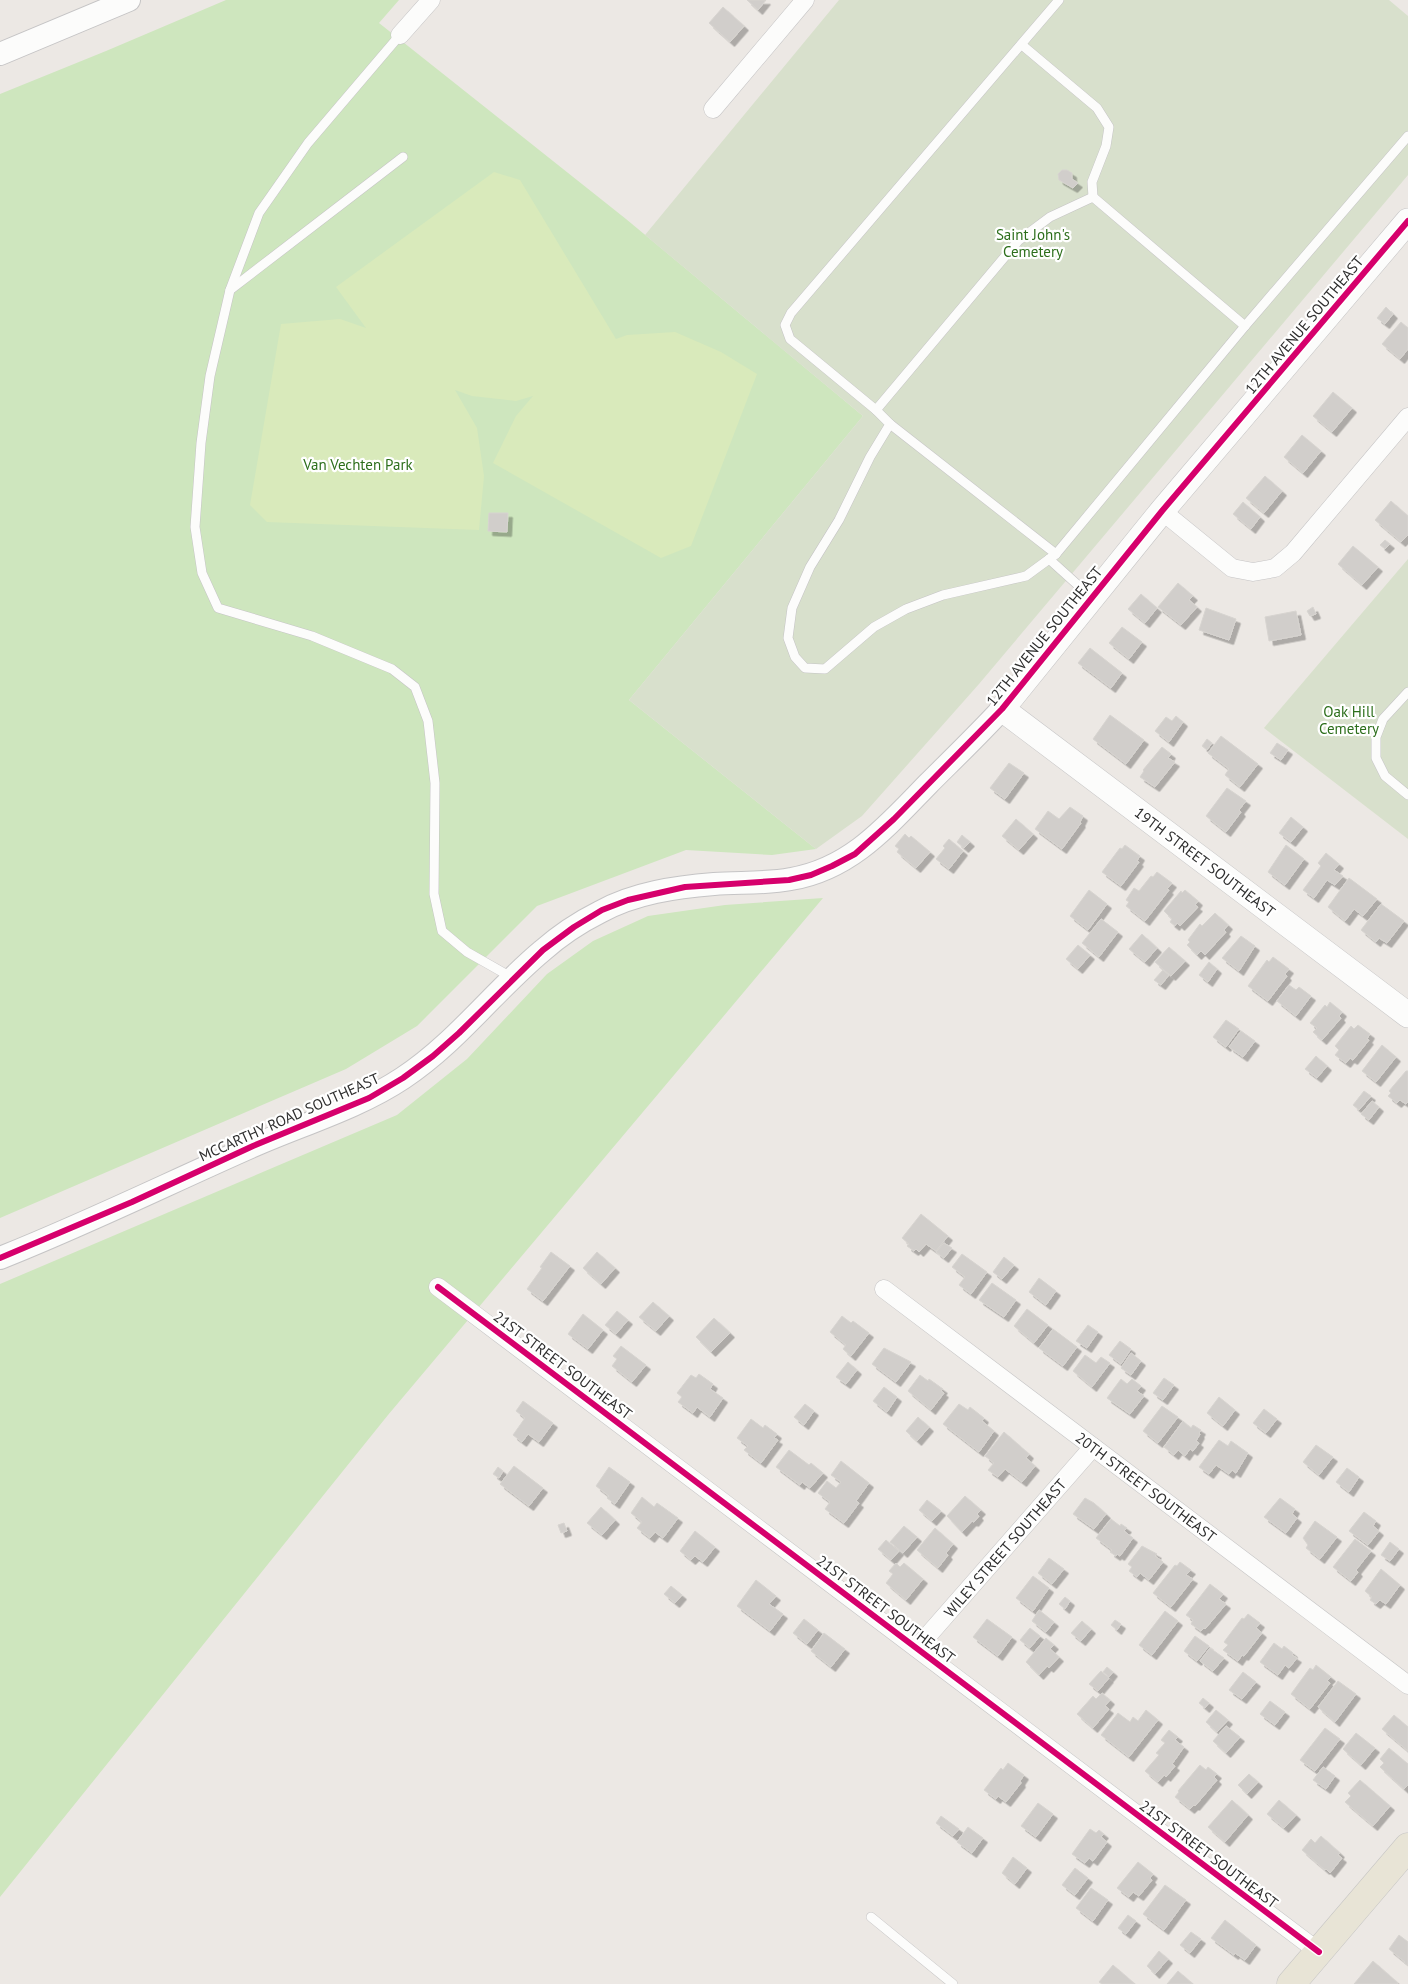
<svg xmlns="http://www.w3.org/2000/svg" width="1408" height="1984" font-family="'PT Sans',sans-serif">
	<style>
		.green { fill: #cee6be }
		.cemetery { fill: #d8e0cc }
		.pitch { fill: #d9eabb }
		.building { fill: #d1cecb; stroke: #d7d4d0; filter: url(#shadow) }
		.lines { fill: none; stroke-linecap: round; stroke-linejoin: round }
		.service-casing { stroke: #c5c4c5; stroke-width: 10 }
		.minor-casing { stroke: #c5c4c5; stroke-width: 19 }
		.tertiary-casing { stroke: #c5c4c5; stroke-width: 24 }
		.secondary-casing { stroke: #c5c4c5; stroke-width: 26 }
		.primary-casing { stroke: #c6c5c4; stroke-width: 29 }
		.service { stroke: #fcfcfb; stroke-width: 9 }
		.minor { stroke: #fcfcfb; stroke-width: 18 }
		.tertiary { stroke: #fcfcfb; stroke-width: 22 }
		.secondary { stroke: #fcfcfb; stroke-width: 25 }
		.primary { stroke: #e8e4d6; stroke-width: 28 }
		.cycleway-casing { stroke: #fff; stroke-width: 9 }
		.cycleway { stroke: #d6006c; stroke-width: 6 }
		.labels { text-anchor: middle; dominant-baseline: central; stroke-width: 4.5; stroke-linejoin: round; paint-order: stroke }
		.park-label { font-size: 15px; fill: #2c6e1b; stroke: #fff }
		.street-label { font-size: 15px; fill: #2e2e2e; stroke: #fff }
	</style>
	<defs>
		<filter id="shadow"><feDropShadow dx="4.5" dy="4.5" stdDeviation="0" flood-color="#0004"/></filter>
	</defs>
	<rect width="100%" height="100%" fill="#ece8e4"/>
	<g class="green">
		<polygon points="226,0 399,0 379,23 626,219 863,416 629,700 816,849 772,855 686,850 537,906 417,1026 346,1069 0,1218 0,94 106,51"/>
		<polygon points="823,898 388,1415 0,1897 0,1284 397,1115 467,1059 547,974 593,941 648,916 725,905"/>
	</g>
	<g class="cemetery">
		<polygon points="839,0 1389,0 1408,16 1408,175 979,684 862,816 816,849 629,700 863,416 645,235"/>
		<polygon points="1408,559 1408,839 1264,728"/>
	</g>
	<polygon class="pitch" points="494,172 520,180 616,339 627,335 675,332 721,352 757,374 691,546 661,558 493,463 516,416 533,396 516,401 472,396 455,390 477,428 484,476 479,530 267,522 250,505 281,324 340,319 366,328 336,287"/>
	<g class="building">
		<polygon points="747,0 766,0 758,10"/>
		<polygon points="723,7 744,26 730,42 709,23"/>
		<polygon points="1062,170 1067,170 1072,173 1072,179 1078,183 1073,188 1059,180 1058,174"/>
		<polygon points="1386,307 1393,314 1385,324 1377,318"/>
		<polygon points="1401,322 1408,328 1408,349 1400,359 1382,344"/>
		<polygon points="1333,392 1352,408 1332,432 1313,416"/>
		<polygon points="1302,435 1321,451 1303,473 1284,457"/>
		<polygon points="1265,476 1282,491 1264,513 1246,498"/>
		<polygon points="1391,501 1408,516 1408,535 1401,542 1375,520"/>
		<polygon points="1243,502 1260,517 1251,529 1233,514"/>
		<polygon points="489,513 508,513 507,532 488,531"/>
		<polygon points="1385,540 1390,544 1385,549 1380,545"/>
		<polygon points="1353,546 1378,567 1362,585 1338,564"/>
		<polygon points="1178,583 1193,596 1189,600 1197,607 1181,625 1158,607"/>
		<polygon points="1141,594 1157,608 1145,623 1128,609"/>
		<polygon points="1313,607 1316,614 1310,616 1307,611"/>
		<polygon points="1206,608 1236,619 1229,640 1199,630"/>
		<polygon points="1296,611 1301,635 1269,641 1265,617"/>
		<polygon points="1122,627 1142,642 1129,659 1109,643"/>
		<polygon points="1090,648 1122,673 1111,688 1078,663"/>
		<polygon points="1110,715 1144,740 1126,764 1093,739"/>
		<polygon points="1176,716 1183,722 1169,742 1155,731 1166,717 1172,721"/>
		<polygon points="1221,736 1258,764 1240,787 1225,775 1229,769 1208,753"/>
		<polygon points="1207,739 1212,743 1207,750 1202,746"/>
		<polygon points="1277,743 1288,750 1281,760 1270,753"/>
		<polygon points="1162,747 1171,754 1168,758 1175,762 1155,787 1140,777 1144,771 1143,770"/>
		<polygon points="1009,763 1024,773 1005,799 990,788"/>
		<polygon points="1227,788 1246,801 1239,810 1241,812 1226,832 1206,816"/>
		<polygon points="1070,807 1083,816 1080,822 1081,823 1062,849 1035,829 1048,811 1059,819"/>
		<polygon points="1291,817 1303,827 1291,842 1279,833"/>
		<polygon points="1016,819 1033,834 1019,850 1002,836"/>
		<polygon points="905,834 909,838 911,836 930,852 916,868 897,852 899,849 895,846"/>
		<polygon points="962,835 970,842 964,848 957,842"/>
		<polygon points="949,839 963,851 949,869 936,859 945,848 943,846"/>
		<polygon points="1125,845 1140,856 1137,861 1139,862 1121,886 1102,872 1120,848 1122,849"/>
		<polygon points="1286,845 1304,859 1285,885 1268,872"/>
		<polygon points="1326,853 1339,864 1334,870 1343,876 1335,885 1327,880 1314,898 1303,890 1321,866 1318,863"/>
		<polygon points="1157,872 1172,883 1167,889 1169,890 1145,921 1126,906 1129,902 1126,900 1134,888 1139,891 1151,876 1153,877"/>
		<polygon points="1349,878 1377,899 1363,916 1354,909 1345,921 1328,907"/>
		<polygon points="1089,890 1107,904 1088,930 1070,916"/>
		<polygon points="1185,890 1198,901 1195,905 1198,907 1180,926 1177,923 1175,926 1170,922 1172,919 1164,911 1181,891 1182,893"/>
		<polygon points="1381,904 1404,921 1387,943 1379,938 1376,942 1361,930"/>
		<polygon points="1215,913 1228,925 1224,930 1226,932 1205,955 1201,951 1197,955 1187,945 1190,942 1188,940 1200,924 1202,926"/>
		<polygon points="1101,919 1118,932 1099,957 1082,943"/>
		<polygon points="1142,934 1157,948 1145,962 1129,949"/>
		<polygon points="1241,936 1255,946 1239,971 1222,958"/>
		<polygon points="1078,945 1090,955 1078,969 1066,959"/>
		<polygon points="1169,947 1185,961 1171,976 1155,962"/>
		<polygon points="1273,957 1289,969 1285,974 1287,976 1268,1001 1248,986 1267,960 1269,962"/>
		<polygon points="1209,962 1217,969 1208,982 1199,975"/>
		<polygon points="1163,970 1169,975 1161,985 1154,980"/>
		<polygon points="1289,985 1296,990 1299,987 1311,996 1296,1016 1277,1001"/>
		<polygon points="1330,1002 1342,1012 1339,1016 1341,1018 1322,1040 1313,1032 1317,1028 1310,1023 1325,1005 1327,1007"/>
		<polygon points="1226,1020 1239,1029 1226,1047 1213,1037"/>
		<polygon points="1358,1025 1370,1034 1367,1039 1369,1040 1353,1060 1350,1058 1346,1063 1335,1055 1339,1050 1335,1046 1351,1026 1354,1029"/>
		<polygon points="1241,1031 1255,1041 1243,1057 1229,1047"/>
		<polygon points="1382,1045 1396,1057 1376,1082 1362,1071"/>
		<polygon points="1316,1056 1327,1066 1317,1078 1305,1069"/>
		<polygon points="1406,1071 1408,1071 1408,1102 1406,1104 1400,1100 1397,1103 1388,1096 1391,1093 1389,1091"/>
		<polygon points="1364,1091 1371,1096 1359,1110 1353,1105"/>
		<polygon points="1372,1101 1379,1107 1369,1120 1361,1114"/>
		<polygon points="921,1214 948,1236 936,1251 926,1244 919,1252 916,1249 914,1251 907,1246 909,1244 902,1238"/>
		<polygon points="944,1243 952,1248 944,1258 936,1252"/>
		<polygon points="551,1252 570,1266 543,1301 527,1289 542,1268 540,1267"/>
		<polygon points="597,1252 615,1268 601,1284 583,1268"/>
		<polygon points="962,1254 987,1272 971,1294 959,1285 965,1277 952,1267"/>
		<polygon points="1004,1257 1014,1265 1002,1279 993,1272"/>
		<polygon points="1039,1278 1056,1291 1046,1305 1029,1292"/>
		<polygon points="992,1283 1016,1300 1004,1317 979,1300"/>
		<polygon points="653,1302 669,1316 656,1331 639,1317"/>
		<polygon points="1027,1309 1048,1325 1034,1343 1014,1326"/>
		<polygon points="617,1311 628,1320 616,1334 605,1325"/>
		<polygon points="583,1314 603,1330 588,1349 568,1334"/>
		<polygon points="842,1316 851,1323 853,1321 869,1333 851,1356 843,1349 846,1345 830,1332"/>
		<polygon points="714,1318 730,1333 711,1352 696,1337"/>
		<polygon points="1088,1325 1098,1332 1087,1348 1076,1341"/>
		<polygon points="1053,1329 1077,1347 1063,1366 1039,1348"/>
		<polygon points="1120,1341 1131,1349 1121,1364 1109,1355"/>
		<polygon points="621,1346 646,1365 632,1382 612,1366 617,1359 613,1356"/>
		<polygon points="884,1348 911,1362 896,1382 872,1364"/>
		<polygon points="1131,1353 1141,1361 1131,1375 1121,1368"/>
		<polygon points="1085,1355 1096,1363 1101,1357 1110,1363 1092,1387 1073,1371"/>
		<polygon points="848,1362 857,1370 846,1384 836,1377"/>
		<polygon points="699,1374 713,1384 710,1389 723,1398 710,1417 697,1407 693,1413 678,1402 682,1397 677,1393 691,1375 696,1378"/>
		<polygon points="920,1375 928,1381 929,1379 943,1389 941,1391 944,1393 931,1410 908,1391"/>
		<polygon points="1164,1378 1174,1385 1163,1400 1153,1393"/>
		<polygon points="1121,1379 1127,1384 1132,1379 1141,1386 1137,1391 1144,1396 1130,1414 1107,1398"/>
		<polygon points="884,1387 897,1397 887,1412 873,1401"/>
		<polygon points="1219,1397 1235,1410 1223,1426 1207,1413"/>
		<polygon points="523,1401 553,1423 539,1442 528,1434 522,1442 513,1435 525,1418 516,1411"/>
		<polygon points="805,1404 814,1411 804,1425 794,1417"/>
		<polygon points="959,1404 968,1410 970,1407 984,1418 982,1421 994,1431 979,1452 943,1424"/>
		<polygon points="1162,1406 1178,1417 1158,1443 1143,1431"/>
		<polygon points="1264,1409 1277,1419 1266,1433 1253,1423"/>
		<polygon points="918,1417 929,1427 917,1441 906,1431"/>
		<polygon points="751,1419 763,1428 765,1425 777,1434 774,1438 778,1440 761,1463 744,1450 748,1446 737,1438"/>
		<polygon points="1183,1421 1191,1428 1193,1425 1201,1430 1199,1433 1200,1434 1196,1441 1199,1443 1193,1451 1190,1449 1185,1456 1178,1450 1174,1455 1164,1447"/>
		<polygon points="1004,1432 1029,1454 1026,1458 1035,1466 1022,1482 1005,1469 998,1477 988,1470 994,1463 985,1456"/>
		<polygon points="1219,1440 1228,1446 1231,1441 1248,1453 1236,1473 1232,1470 1229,1474 1216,1465 1209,1474 1199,1467"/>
		<polygon points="1316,1445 1333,1457 1319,1475 1303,1462"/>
		<polygon points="789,1450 809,1465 811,1463 823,1473 810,1488 802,1482 800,1485 776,1467"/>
		<polygon points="841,1461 869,1483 856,1501 859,1503 844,1523 825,1509 830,1502 818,1493 827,1481 836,1488 841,1482 831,1475"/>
		<polygon points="514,1466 543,1488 529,1506 500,1484"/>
		<polygon points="498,1467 503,1471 499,1478 493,1474"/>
		<polygon points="609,1467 630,1482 615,1504 607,1498 609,1496 596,1486"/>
		<polygon points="1347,1468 1359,1477 1349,1492 1336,1482"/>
		<polygon points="965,1496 981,1510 977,1514 979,1516 974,1522 972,1521 962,1532 947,1516"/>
		<polygon points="642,1497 654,1507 657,1503 678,1518 663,1538 655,1532 650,1538 637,1528 642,1522 631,1513"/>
		<polygon points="1085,1498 1094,1503 1106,1514 1094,1529 1073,1514"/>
		<polygon points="1280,1498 1295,1509 1292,1514 1297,1518 1286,1533 1264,1517"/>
		<polygon points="927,1500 941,1511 932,1521 919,1510"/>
		<polygon points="601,1507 615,1520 602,1535 587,1523"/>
		<polygon points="1364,1512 1376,1521 1373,1526 1379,1531 1368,1545 1349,1531"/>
		<polygon points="1111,1519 1120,1526 1121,1524 1127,1528 1124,1531 1133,1538 1120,1556 1117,1554 1116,1556 1110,1552 1112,1550 1096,1538"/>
		<polygon points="1315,1521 1337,1537 1320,1559 1306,1548 1308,1545 1303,1538"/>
		<polygon points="564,1523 567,1531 561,1533 558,1525"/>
		<polygon points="904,1526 917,1537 903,1553 890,1542"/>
		<polygon points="935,1528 953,1544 946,1553 948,1555 938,1568 917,1550"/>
		<polygon points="695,1531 715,1547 703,1562 695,1556 691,1560 680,1551"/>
		<polygon points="1355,1539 1371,1551 1356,1570 1358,1572 1351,1581 1333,1567"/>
		<polygon points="886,1540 899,1551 891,1560 878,1549"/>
		<polygon points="1390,1542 1399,1549 1390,1561 1381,1555"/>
		<polygon points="1142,1546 1157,1554 1155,1556 1163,1562 1149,1580 1140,1573 1137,1577 1129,1571 1132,1567 1128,1564"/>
		<polygon points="1049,1558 1064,1569 1052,1584 1038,1573"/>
		<polygon points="1180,1562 1191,1570 1186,1575 1193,1579 1171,1607 1153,1593 1175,1565 1177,1566"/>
		<polygon points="896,1563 900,1567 904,1563 923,1579 906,1600 886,1583 893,1574 889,1571"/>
		<polygon points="1381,1569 1400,1585 1386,1604 1380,1600 1376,1604 1370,1600 1372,1597 1365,1591"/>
		<polygon points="1033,1576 1049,1588 1033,1611 1016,1598"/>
		<polygon points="756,1580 776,1596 769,1604 783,1614 770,1631 737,1606"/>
		<polygon points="1210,1584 1223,1594 1219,1599 1226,1604 1205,1629 1204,1628 1201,1631 1191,1624 1193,1620 1186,1615"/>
		<polygon points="671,1586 682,1595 675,1603 664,1594"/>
		<polygon points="1065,1597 1070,1601 1065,1609 1059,1604"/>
		<polygon points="1039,1610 1054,1622 1046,1632 1032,1621"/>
		<polygon points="1165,1611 1178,1621 1152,1655 1139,1645"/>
		<polygon points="1248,1614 1260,1623 1256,1628 1262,1633 1244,1656 1242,1655 1238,1661 1223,1650 1228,1645 1224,1642 1242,1618 1244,1619"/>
		<polygon points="804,1619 818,1630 807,1644 793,1633"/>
		<polygon points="987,1619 1012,1637 998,1656 973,1637"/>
		<polygon points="1115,1620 1121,1624 1117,1630 1111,1625"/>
		<polygon points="1082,1621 1091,1629 1081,1641 1071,1633"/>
		<polygon points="1030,1628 1040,1636 1030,1648 1020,1640"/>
		<polygon points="824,1633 845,1649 831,1667 811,1651"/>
		<polygon points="1195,1636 1209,1646 1197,1661 1184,1651"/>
		<polygon points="1046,1638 1054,1645 1050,1649 1059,1657 1049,1668 1047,1666 1039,1675 1026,1662"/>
		<polygon points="1274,1643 1282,1649 1284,1646 1293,1653 1292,1655 1297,1658 1289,1668 1285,1665 1278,1675 1260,1662"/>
		<polygon points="1210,1648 1224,1658 1213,1671 1200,1661"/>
		<polygon points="1316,1665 1331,1677 1327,1681 1330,1683 1310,1709 1291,1694 1310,1668 1313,1670"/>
		<polygon points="1107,1667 1113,1672 1109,1677 1103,1672"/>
		<polygon points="1101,1671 1109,1678 1098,1691 1089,1684"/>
		<polygon points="1243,1672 1256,1682 1242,1699 1229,1690"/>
		<polygon points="1338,1681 1356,1694 1335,1722 1318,1707"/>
		<polygon points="1102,1693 1110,1700 1105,1706 1109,1709 1093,1728 1077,1714 1093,1696 1096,1699"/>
		<polygon points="1203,1698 1209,1703 1205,1708 1199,1703"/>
		<polygon points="1270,1701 1285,1712 1275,1725 1260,1714"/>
		<polygon points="1146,1710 1158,1720 1129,1757 1101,1735 1118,1713 1130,1722 1133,1717 1138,1721"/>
		<polygon points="1216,1710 1228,1720 1217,1732 1206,1722"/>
		<polygon points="1394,1715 1408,1727 1408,1751 1382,1729"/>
		<polygon points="1226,1726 1240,1737 1226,1753 1213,1741"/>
		<polygon points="1325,1728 1340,1739 1315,1771 1300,1760"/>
		<polygon points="1169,1730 1178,1737 1175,1740 1184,1747 1172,1764 1175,1766 1166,1777 1164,1775 1158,1782 1145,1771 1159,1755 1156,1753 1165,1743 1161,1740"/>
		<polygon points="1356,1733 1375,1748 1361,1765 1343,1749"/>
		<polygon points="1389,1748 1408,1764 1408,1785 1404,1789 1380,1767 1384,1763 1380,1759"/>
		<polygon points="1008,1763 1024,1775 1020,1781 1021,1783 1006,1802 998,1796 996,1799 984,1790 1001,1768 1003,1770"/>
		<polygon points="1200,1765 1206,1770 1208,1767 1217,1774 1214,1777 1217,1780 1195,1806 1194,1805 1190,1809 1175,1797 1179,1792 1178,1791"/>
		<polygon points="1323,1767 1335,1776 1326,1789 1313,1780"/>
		<polygon points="1249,1774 1258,1782 1247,1794 1238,1785"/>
		<polygon points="1360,1780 1390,1806 1373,1826 1345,1802 1351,1796 1348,1793"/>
		<polygon points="1232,1800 1248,1815 1225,1842 1208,1827"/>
		<polygon points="1279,1800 1296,1815 1284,1828 1267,1814"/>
		<polygon points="1038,1803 1053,1814 1036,1837 1021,1826"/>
		<polygon points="941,1816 959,1829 953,1836 936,1823"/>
		<polygon points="968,1827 983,1838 972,1853 957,1842"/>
		<polygon points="1090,1829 1096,1833 1099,1830 1104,1834 1101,1837 1107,1842 1093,1861 1089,1858 1085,1863 1072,1854"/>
		<polygon points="1321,1836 1340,1853 1338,1855 1342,1858 1330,1873 1326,1869 1325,1870 1302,1850 1311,1839 1315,1843"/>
		<polygon points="1013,1857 1027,1868 1015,1884 1002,1873"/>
		<polygon points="1138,1862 1153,1874 1150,1878 1152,1880 1139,1896 1133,1892 1129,1897 1117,1888"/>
		<polygon points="1075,1868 1088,1878 1075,1895 1062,1885"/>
		<polygon points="1165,1885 1186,1900 1164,1930 1143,1914"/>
		<polygon points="1091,1888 1108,1900 1093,1921 1076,1908"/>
		<polygon points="1128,1915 1136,1921 1126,1934 1118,1928"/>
		<polygon points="1225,1920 1256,1945 1245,1960 1235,1953 1234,1955 1211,1938"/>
		<polygon points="1191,1932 1201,1939 1190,1953 1180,1945"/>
		<polygon points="1399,1935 1408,1942 1408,1966 1404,1963 1405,1962 1389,1949"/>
		<polygon points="1159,1951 1168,1959 1155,1974 1147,1966"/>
		<polygon points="1373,1961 1398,1983 1397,1984 1354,1984"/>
		<polygon points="1113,1965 1135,1984 1102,1984 1099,1982"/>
		<polygon points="1178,1971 1193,1984 1167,1984"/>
	</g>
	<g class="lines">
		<defs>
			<g id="service">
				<polyline points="1059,0 791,313 785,325 790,339 876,410 1018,241 1050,217 1093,197 1245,326"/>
				<polyline points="400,35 308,143 259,213 230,290 210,376 201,443 195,527 202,573 218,608 312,636 392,669 415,687 428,721 435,783 434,894 442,931 467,952 511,977"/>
				<polyline points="1022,45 1097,108 1109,127 1106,146 1092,182 1093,197"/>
				<polyline points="230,290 403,157"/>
				<polyline points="876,410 890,424 870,457 839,520 810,567 792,608 788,638 795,657 805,668 825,669 874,627 906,609 943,595 1026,576 1056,554 1245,326 1408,136"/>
				<polyline points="890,424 1056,554"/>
				<polyline points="1049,559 1090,596"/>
				<polyline points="1408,692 1383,719 1376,737 1376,758 1385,776 1408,795"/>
				<polyline points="871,1917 953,1984"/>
			</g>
			<g id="minor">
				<polyline points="400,35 431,0"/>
				<polyline points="713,109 805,0"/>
				<polyline points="1162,511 1232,568 1253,572 1275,568 1293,553 1408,417"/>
				<polyline points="438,1287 1319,1952"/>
				<polyline points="884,1289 1408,1685"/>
				<polyline points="917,1648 1093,1447"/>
			</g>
			<g id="tertiary">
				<polyline points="0,54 129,0"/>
				<path d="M0 1258C86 1224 169 1183 253 1146 303 1124 358 1108 403 1078 456 1043 494 991 542 951 559 936 580 922 600 912 634 893 676 887 714 884 739 882 765 884 791 879 851 869 887 826 928 784 953 759 978 735 1002 709"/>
			</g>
			<polyline id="secondary" points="1408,221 1162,511 1002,709 1408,1015"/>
			<polyline id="primary" points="1291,1984 1408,1847"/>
		</defs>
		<use href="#service" class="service-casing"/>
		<use href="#minor" class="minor-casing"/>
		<use href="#tertiary" class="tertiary-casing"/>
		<use href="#secondary" class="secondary-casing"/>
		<use href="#primary" class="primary-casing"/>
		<use href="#service" class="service"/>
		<use href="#minor" class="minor"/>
		<use href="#tertiary" class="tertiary"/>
		<use href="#secondary" class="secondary"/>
		<use href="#primary" class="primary"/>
		<defs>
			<g id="cycleway">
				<polyline points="0,1258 132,1202 253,1146 369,1098 403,1078 433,1056 459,1033 543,950 574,927 602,910 628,900 685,887 789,880 811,875 832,866 855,854 894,819 1002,709 1162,511 1408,221"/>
				<polyline points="438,1287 1319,1952"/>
			</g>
		</defs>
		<use href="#cycleway" class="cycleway-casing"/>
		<use href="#cycleway" class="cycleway"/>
	</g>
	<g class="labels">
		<g class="park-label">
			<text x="1033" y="234">Saint John's<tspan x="1033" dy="17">Cemetery</tspan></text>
			<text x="358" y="464">Van Vechten Park</text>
			<text x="1349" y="711">Oak Hill<tspan x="1349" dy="17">Cemetery</tspan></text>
		</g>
		<g class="street-label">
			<text transform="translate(1304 325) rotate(-50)">12TH AVENUE SOUTHEAST</text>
			<text transform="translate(1044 636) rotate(-51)">12TH AVENUE SOUTHEAST</text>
			<text transform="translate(1205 862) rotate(37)">19TH STREET SOUTHEAST</text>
			<text transform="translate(289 1117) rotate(-24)">MCCARTHY ROAD SOUTHEAST</text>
			<text transform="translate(563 1365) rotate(37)">21ST STREET SOUTHEAST</text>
			<text transform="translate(1146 1487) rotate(37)">20TH STREET SOUTHEAST</text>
			<text transform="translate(1005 1548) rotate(-49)">WILEY STREET SOUTHEAST</text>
			<text transform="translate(886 1609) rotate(37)">21ST STREET SOUTHEAST</text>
			<text transform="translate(1209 1854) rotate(37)">21ST STREET SOUTHEAST</text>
		</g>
	</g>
</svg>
